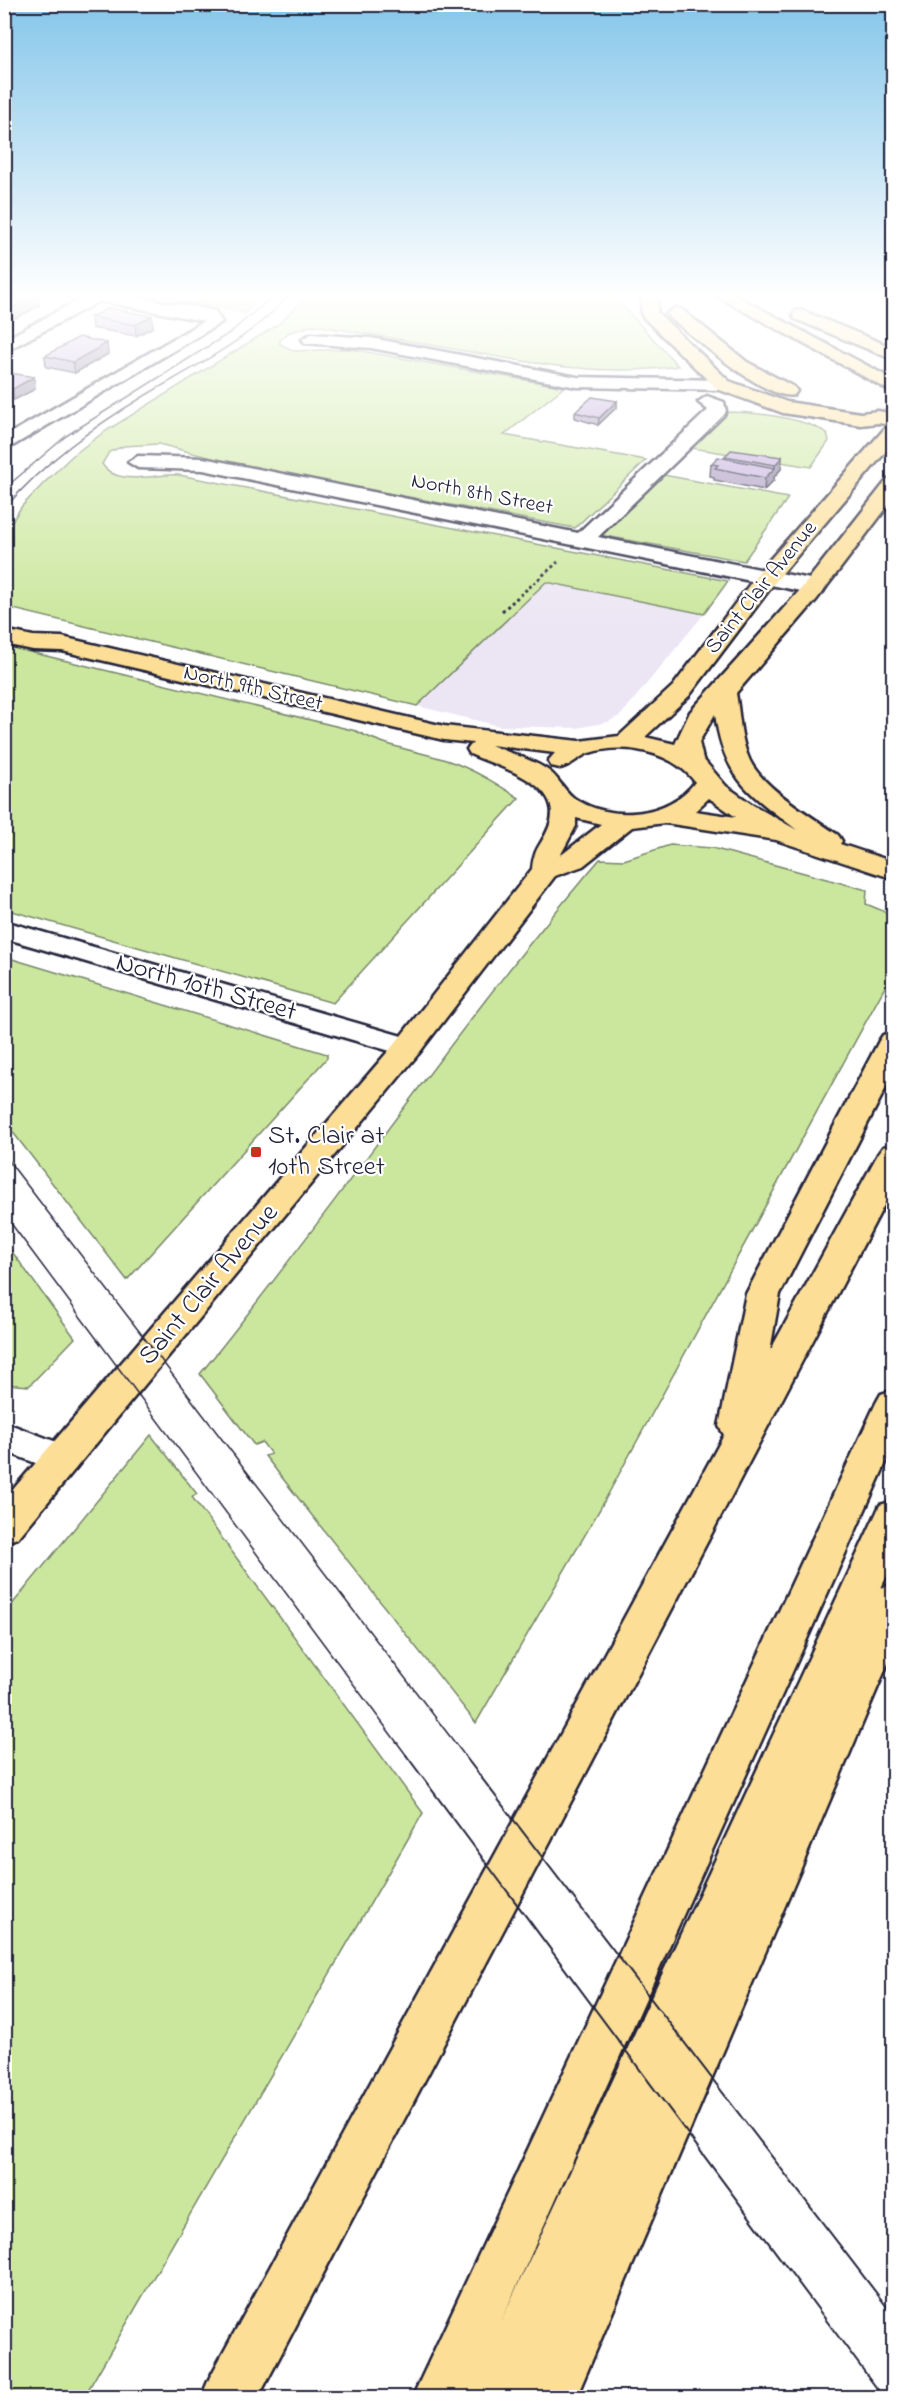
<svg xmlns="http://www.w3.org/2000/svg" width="898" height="2402" font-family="'Indie Flower',sans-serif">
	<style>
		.built { fill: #ece6f4 }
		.green { fill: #cbe79d; stroke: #76846c; stroke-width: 1.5 }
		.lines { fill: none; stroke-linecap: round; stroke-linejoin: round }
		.minor-casing { stroke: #22223b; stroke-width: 5 }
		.major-casing { stroke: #22223b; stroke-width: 5 }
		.highway-casing { stroke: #22223b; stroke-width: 5 }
		.path { stroke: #22223b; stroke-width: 3; stroke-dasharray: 3 3; stroke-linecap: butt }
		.minor { fill: #fff; fill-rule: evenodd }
		.major { fill: #fcde96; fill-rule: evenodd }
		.highway { fill: #fcde96; fill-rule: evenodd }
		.tram-far1 { stroke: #22223b; stroke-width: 1.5 }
		.tram { stroke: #22223b; stroke-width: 2 }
		.wall { fill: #a693bc; stroke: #22223b; stroke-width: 1.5 }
		.shaded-wall { fill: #877899; stroke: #22223b; stroke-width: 1.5 }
		.building { fill: #c1abdb; stroke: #22223b; stroke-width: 1.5 }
		.poi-dot { fill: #c8321e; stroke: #fff; stroke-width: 2 }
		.labels { text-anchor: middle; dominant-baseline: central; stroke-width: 4.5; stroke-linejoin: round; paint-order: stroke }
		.far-street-label { font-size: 22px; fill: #22223b; stroke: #fff }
		.street-label { font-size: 27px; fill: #22223b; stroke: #fff }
		.poi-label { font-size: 27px; fill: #22223b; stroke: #fff; text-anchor: start }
	</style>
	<rect width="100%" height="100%" fill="#fff"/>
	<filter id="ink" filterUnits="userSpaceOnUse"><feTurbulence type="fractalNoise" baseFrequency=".0167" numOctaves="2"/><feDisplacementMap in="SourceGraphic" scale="12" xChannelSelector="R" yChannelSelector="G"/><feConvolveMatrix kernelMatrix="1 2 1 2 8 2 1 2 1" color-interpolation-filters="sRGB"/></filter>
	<g filter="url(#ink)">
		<polygon class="built" points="546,582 704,614 621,715 608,722 577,728 499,726 417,706"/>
		<g class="green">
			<polygon points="142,293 262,293 245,313"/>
			<path d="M309 293H611L678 366C607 377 536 364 465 351 415 342 364 333 313 325L288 333 280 340V344L294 351 350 349 564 387 504 435 646 460 575 528 238 465 159 444 124 446 109 452 102 464C117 488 156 473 179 475L728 581 704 614 546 582 417 706 5 607V532L22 506 44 483 72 456 104 432 279 324Z"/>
			<path d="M724 412C755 412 801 417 827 433L829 441 811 467 686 447Z"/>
			<polygon points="658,474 788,498 744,561 600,535"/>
			<path d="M5 646 356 731C386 747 418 751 449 761 475 770 497 784 519 798L333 1003 5 909Z"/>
			<path d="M670 845 712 848 867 890 866 904 893 915V972L600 1509 476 1723 265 1456 271 1454 262 1442 254 1445 200 1374C337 1206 458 1024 600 859L624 860Z"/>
			<polygon points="9,958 327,1054 327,1058 127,1280 5,1122 4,959"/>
			<polygon points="5,1242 75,1338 29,1386 5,1384"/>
			<polygon points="151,1435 197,1494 192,1497 423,1813 84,2397 5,2397 5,1613"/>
		</g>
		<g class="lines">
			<defs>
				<g id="minor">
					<polygon points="72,293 110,293 201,308 215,311 222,322 4,451 4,437 204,321 100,301 4,352 4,340 82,298"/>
					<polygon points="311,334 371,338 577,377 723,380 732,385 723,390 577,387 371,348 305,343 302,339"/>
					<polygon points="707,396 724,402 726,411 724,415 598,537 815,580 823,582 826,587 823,592 815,594 203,470 138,468 128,462 138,456 203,458 578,533 708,410 698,402"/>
					<polygon points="4,921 419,1041 423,1047 419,1053 408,1056 397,1053 4,938"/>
					<polygon points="4,1422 75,1449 81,1459 75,1469 62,1473 4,1451"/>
				</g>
				<g id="major">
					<path d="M650 294 658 299 657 312 729 381 787 402 861 413 878 411 894 414V442L775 582 689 696 645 737 675 744 690 712 801 589 887 480 894 478V498L817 599 736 693C740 715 740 740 750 761 764 789 813 817 838 835L842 841 840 844 894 862V879L776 840 665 823 632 827 583 866 555 876 419 1053 18 1538 4 1542V1500L397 1041 532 869C534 847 542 845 549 827 567 783 498 767 470 754L467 749 473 743 444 740 62 651 33 650 4 644V630L33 636 62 637 444 726 579 741 619 736 673 686 759 572 887 426 891 425 878 423 861 425 783 413 717 389 643 317 641 313 642 299ZM715 714C724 778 748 793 797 830L753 805 726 786 703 759 699 742ZM491 745 555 753 548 761 551 766 560 768C571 766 578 757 589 753 624 742 672 751 695 782 669 817 611 823 574 798 563 790 558 776 546 769 529 758 509 753 491 745ZM709 798 736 817 695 811ZM576 818 601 824 560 856 576 826Z"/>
					<path d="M675 308 681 309 747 362 794 387 797 391 794 395C767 402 692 335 669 317L667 313Z"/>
				</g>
				<g id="highway">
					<polygon points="711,293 731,293 894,380 894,393"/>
					<polygon points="801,310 894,348 894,360 795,319 793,315 795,311"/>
					<polygon points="894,1032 894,1072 780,1294 770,1351 878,1154 883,1147 894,1144 894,1186 258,2398 201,2398 209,2379 724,1435 719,1426 746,1294 879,1041 883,1035"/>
					<polygon points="894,1390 894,1445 502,2319 875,1516 880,1505 894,1501 894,1561 881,1588 894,1584 894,1649 576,2398 521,2398 523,2393 520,2398 412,2398 876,1403 881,1394"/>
				</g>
			</defs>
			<use href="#minor" class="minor-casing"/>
			<use href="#major" class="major-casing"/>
			<use href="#highway" class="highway-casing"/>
			<polyline class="path" points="502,611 558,562"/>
			<use href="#minor" class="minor"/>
			<use href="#major" class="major"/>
			<use href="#highway" class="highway"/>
			<g class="tram-far1">
				<polyline points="4,489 66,436 231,332 276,293"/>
				<path d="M4 509C44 462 93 427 146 395 197 365 252 338 291 293"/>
				<polyline points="4,1155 465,1756"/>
				<polyline points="4,1214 407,1756"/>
			</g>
			<g class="tram">
				<polyline points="406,1755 884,2398"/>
				<polyline points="464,1755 894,2316"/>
			</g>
		</g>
		<g class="wall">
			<polygon points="91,317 153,327 136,336 92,328"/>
			<polygon points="108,354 75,373 46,367 45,356"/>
			<polygon points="4,372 35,389 14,400 4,398"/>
			<polygon points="617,401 617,407 598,425 575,418 575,412"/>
			<polygon points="725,456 782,457 781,469 774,477 774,480 764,490 714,480 714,477 710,476 711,464 724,459"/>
		</g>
		<g class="shaded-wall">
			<polygon points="38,295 39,306 6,323 5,312"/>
			<polygon points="152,316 153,327 136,336 135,325"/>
			<polygon points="107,343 108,354 75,373 73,362"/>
			<polygon points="34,377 35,389 14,400 13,389"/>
			<polygon points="617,401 617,407 598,425 599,418"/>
			<polygon points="782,457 781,469 774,477 774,480 764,490 765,478 775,468 775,465"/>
		</g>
		<g class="building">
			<polygon points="7,293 27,293 38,295 5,312 4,294"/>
			<polygon points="109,308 152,316 135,325 91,317"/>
			<polygon points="79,337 107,343 73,362 45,356"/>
			<polygon points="4,372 34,377 13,389 4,387"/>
			<polygon points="592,397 617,401 599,418 575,412"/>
			<polygon points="731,450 782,457 775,465 725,456"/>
			<polygon points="718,457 775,468 765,478 715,468 718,465 711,464"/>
		</g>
	</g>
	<linearGradient id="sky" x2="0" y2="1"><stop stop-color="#85c6ea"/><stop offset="0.47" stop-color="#fff"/><stop offset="1" stop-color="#fff" stop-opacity="0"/></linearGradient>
	<rect width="898" height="629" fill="url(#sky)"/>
	<rect class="poi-dot" x="250" y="1146" width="12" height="12" rx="3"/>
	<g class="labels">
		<g class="far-street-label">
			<text transform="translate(482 495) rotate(11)">North 8th Street</text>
			<text transform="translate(762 588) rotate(-51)">Saint Clair Avenue</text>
			<text transform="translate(253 689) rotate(13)">North 9th Street</text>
		</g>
		<g class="street-label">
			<text transform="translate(206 988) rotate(16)">North 10th Street</text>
			<text transform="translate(209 1285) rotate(-50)">Saint Clair Avenue</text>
		</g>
		<g class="poi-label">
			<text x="268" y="1136">St. Clair at<tspan x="268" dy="31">10th Street</tspan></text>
		</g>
	</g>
	<rect width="898" height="2402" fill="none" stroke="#fff" stroke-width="24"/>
	<rect x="12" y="12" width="874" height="2378" fill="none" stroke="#22223b" stroke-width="2" filter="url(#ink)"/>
</svg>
